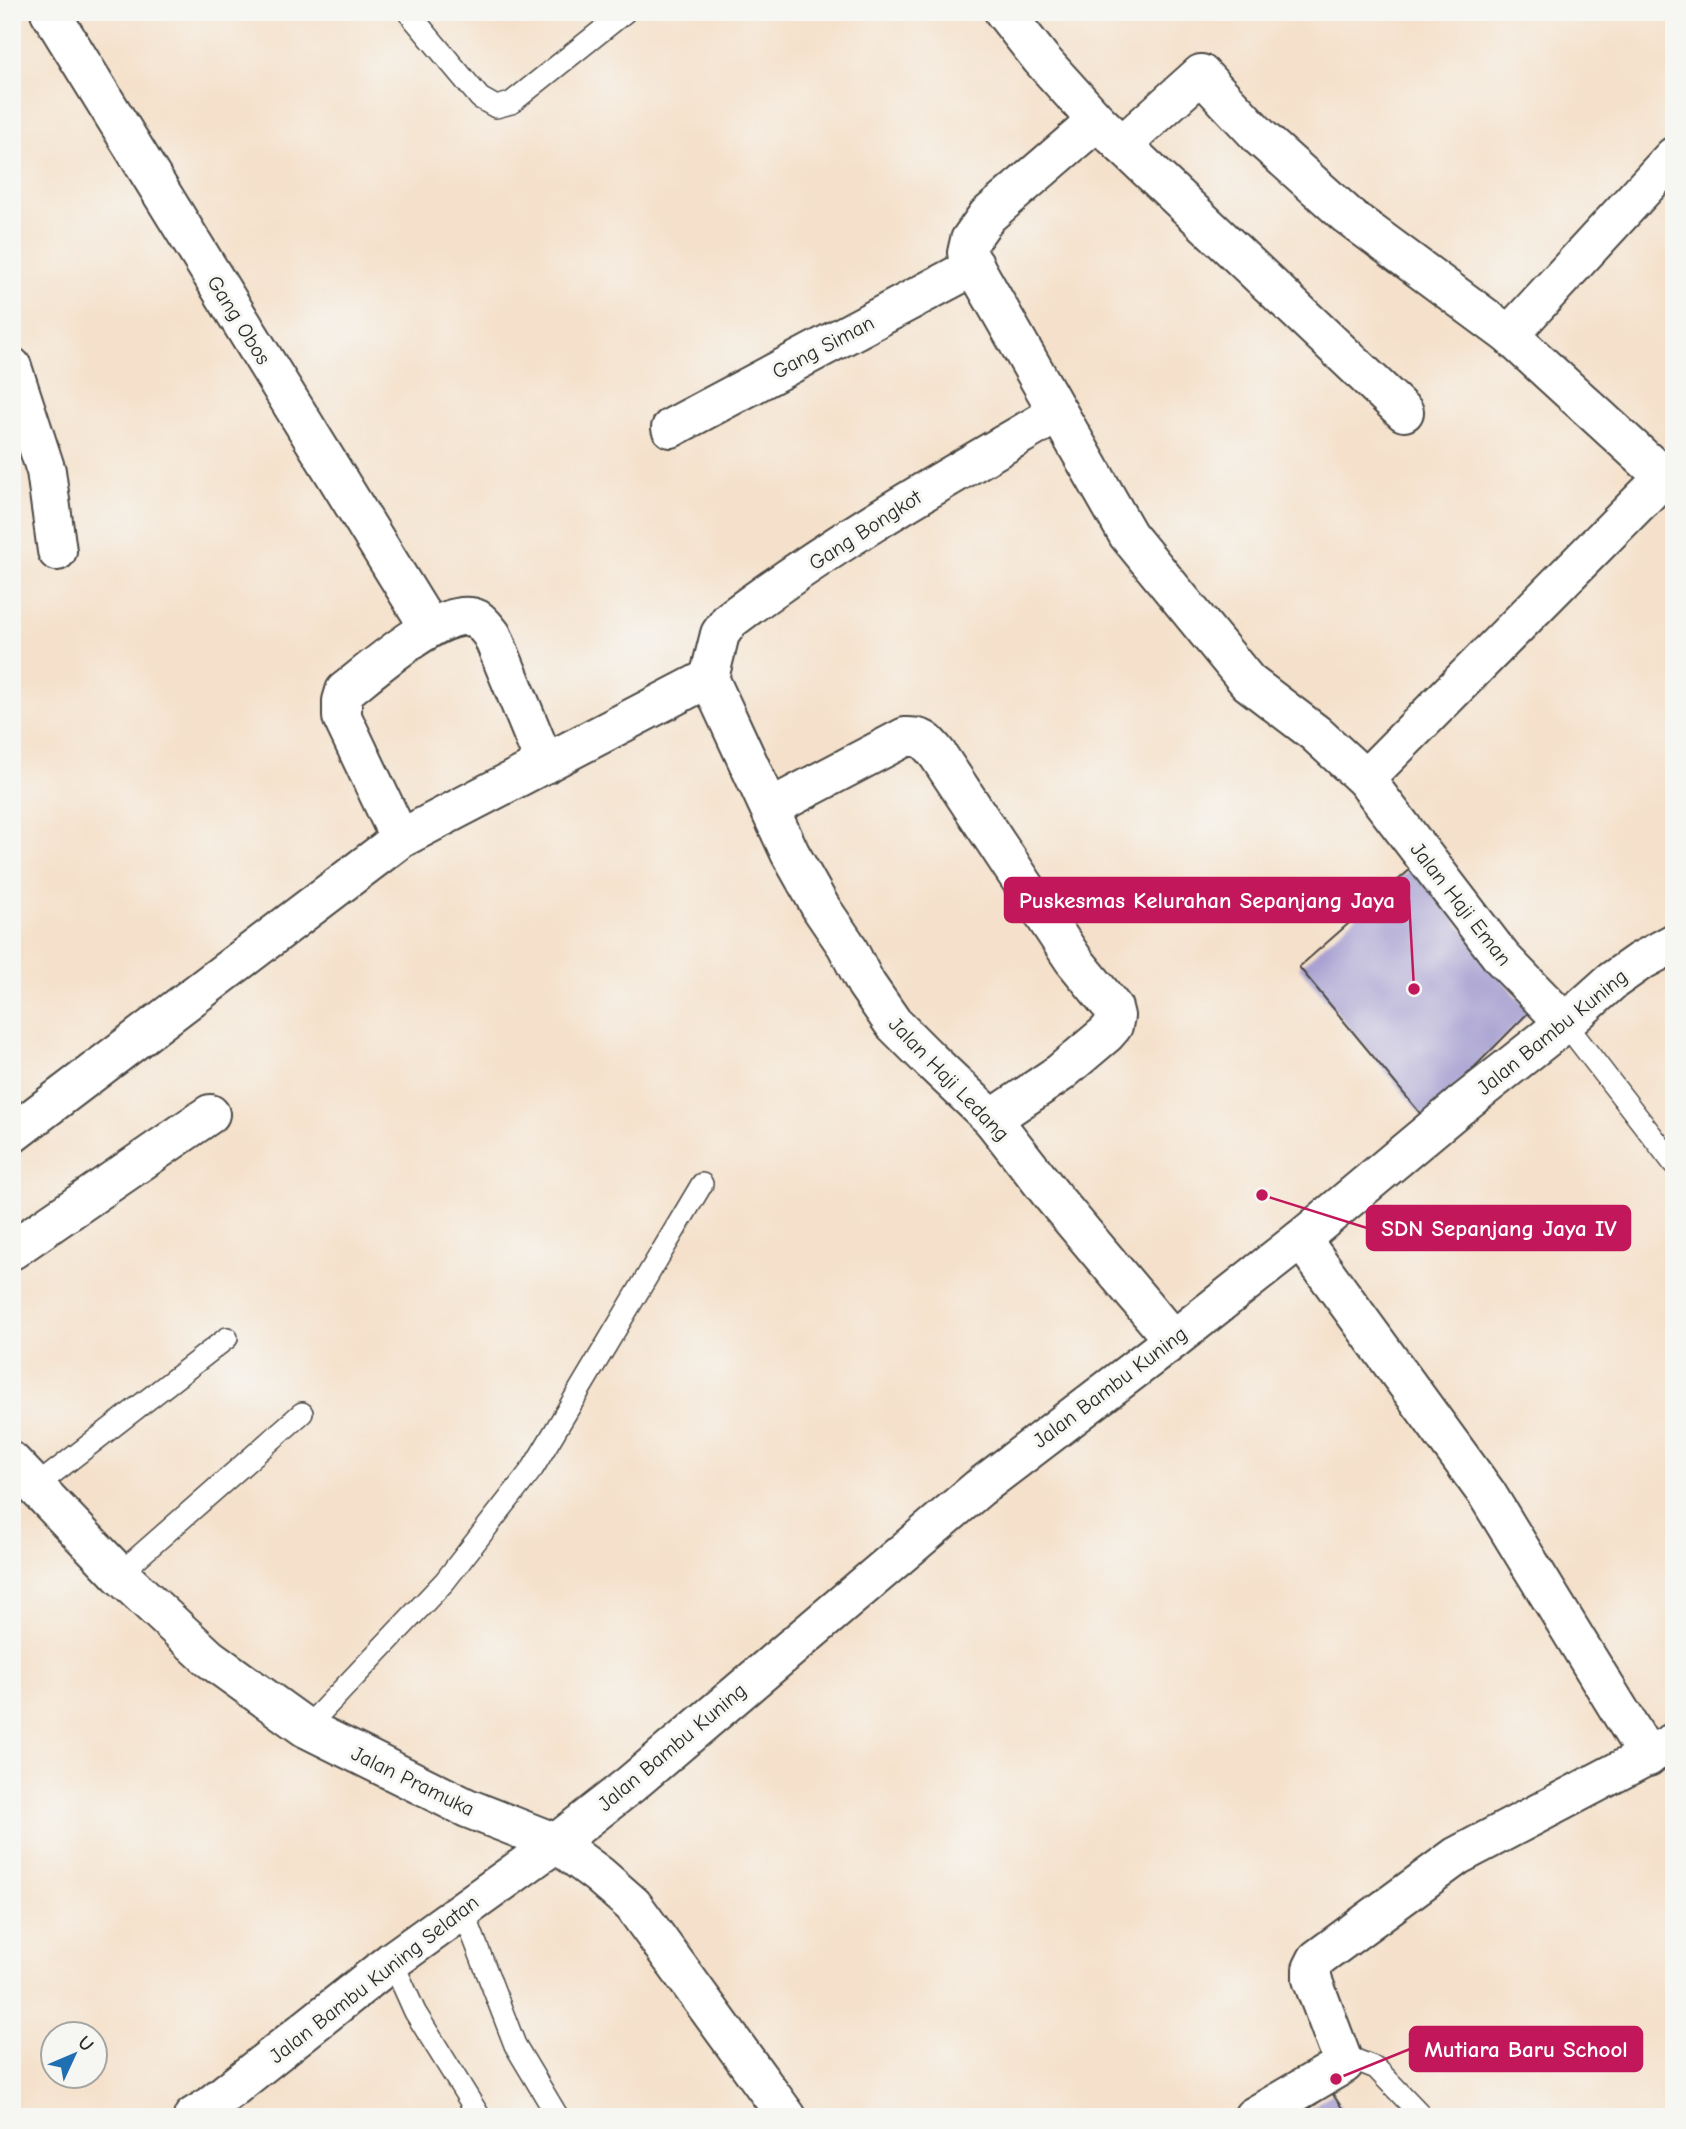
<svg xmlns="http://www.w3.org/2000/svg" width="1686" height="2129" font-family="'Comic Neue',sans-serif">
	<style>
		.building { fill: #a8a1d2 }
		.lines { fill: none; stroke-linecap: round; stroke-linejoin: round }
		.lane-casing { stroke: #494643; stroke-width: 24 }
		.street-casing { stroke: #494643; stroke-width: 42 }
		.secondary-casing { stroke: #494643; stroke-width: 42 }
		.lane { stroke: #fff; stroke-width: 21 }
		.street { stroke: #fff; stroke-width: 38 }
		.secondary { stroke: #fff; stroke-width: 38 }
		.labels { text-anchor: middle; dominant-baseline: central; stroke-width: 6; stroke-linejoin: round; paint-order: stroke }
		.street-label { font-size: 21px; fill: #2b2b2b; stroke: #f6f6f2 }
		.leader { fill: none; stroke: #c2185b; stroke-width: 2.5 }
		.callout-dot { fill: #c2185b; stroke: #f6f6f2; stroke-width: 2.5 }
		.callout { fill: #c2185b; stroke: #c2185b; stroke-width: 2.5 }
		.callout-label { font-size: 23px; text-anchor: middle; font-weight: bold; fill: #fff }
	</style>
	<rect width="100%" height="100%" fill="#f6f6f2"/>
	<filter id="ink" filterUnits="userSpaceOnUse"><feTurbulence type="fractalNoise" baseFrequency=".0143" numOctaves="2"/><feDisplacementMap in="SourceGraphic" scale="14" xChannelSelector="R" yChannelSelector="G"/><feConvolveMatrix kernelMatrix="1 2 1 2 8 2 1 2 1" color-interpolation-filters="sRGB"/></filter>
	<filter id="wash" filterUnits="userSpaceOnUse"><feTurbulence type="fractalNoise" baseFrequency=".00686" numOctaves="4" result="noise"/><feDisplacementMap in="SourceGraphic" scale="28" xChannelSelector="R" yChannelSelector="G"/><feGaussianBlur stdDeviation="1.57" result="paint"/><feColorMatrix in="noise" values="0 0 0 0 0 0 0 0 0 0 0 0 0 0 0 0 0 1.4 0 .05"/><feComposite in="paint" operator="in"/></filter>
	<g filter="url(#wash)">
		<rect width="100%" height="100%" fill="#f5e1cb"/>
		<g id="blocks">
			<g class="building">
				<polygon points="1413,867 1529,1012 1424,1118 1299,967"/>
				<polygon points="1332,2093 1348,2117 1297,2117"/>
			</g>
		</g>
	</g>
	<g filter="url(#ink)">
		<use href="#blocks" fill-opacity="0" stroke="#494643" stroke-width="2"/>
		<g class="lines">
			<defs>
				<g id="lane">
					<polyline points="408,12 480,98 496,107 511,103 625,12"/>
					<polyline points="1565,1023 1674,1164"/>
					<polyline points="35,1487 227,1338"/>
					<polyline points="119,1574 302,1413"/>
					<polyline points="306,1728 445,1581 533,1468 702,1184"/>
					<polyline points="463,1910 515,2045 558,2117"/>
					<polyline points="392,1961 415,2012 480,2117"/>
					<polyline points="1344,2064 1353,2059 1376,2068 1423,2117"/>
				</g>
				<g id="street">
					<polyline points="50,12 429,627"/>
					<polyline points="1004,12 1041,59 1097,121 1404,412"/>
					<polyline points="1097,121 987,216 970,240 967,253 1128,535 1248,682 1315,733 1365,779 1502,958 1565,1023"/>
					<polyline points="1122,145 1201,74 1261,138 1347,215 1509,335 1674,156"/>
					<polyline points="1509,335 1665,478"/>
					<polyline points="12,367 46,471 57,551"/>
					<polyline points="671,428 975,266"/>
					<polyline points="709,678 790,853 821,908 846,945 866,984 893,1023 930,1060 992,1119 1053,1197 1173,1340"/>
					<path d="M709 678 720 634 730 620C833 542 947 478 1058 413"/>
					<polyline points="1365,779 1674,467"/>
					<path d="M770 808 905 737C923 736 927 741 938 755L1073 959 1113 1008 1115 1016 1113 1026 1106 1034 1060 1073 992 1119"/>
					<path d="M400 839 342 717V701L345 691C370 672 445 603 477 619 482 622 488 630 492 635L545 764"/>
					<polyline points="12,1134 400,839 709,678"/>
					<polyline points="1301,1239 1487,1494 1648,1757"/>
					<polyline points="12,1250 210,1114"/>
					<polyline points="193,2117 206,2109 392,1961 556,1843"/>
					<polyline points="1253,2117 1344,2064 1312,1979 1312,1969 1317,1959 1457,1856 1674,1742"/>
				</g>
				<g id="secondary">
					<polyline points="12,1462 119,1574 209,1658 306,1728 467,1808 556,1843 599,1875 633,1905 787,2117"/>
					<polyline points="556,1843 631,1784 979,1488 1173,1340 1301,1239 1460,1106 1565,1023 1612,981 1639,962 1674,943"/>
				</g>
			</defs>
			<use href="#lane" class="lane-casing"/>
			<use href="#street" class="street-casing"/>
			<use href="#secondary" class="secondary-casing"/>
			<use href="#lane" class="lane"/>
			<use href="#street" class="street"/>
			<use href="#secondary" class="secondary"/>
		</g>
	</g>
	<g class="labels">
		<g class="street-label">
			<text transform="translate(239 320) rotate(58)">Gang Obos</text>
			<text transform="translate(823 347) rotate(-28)">Gang Siman</text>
			<text transform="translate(865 530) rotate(-33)">Gang Bongkot</text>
			<text transform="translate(1461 904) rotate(52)">Jalan Haji Eman</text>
			<text transform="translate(1552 1032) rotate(-39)">Jalan Bambu Kuning</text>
			<text transform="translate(949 1079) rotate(46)">Jalan Haji Ledang</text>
			<text transform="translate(1110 1387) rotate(-37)">Jalan Bambu Kuning</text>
			<text transform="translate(672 1747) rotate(-40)">Jalan Bambu Kuning</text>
			<text transform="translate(413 1781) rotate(26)">Jalan Pramuka</text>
			<text transform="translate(374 1979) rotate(-38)">Jalan Bambu Kuning Selatan</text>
		</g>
	</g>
	<path class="leader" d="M1414 989L1409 900M1262 1195L1367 1228M1336 2079L1410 2049"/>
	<g class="callout-dot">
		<circle cx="1414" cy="989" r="7"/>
		<circle cx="1262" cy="1195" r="7"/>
		<circle cx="1336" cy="2079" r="7"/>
	</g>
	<g class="callout">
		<rect x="1005" y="878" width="404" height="44" rx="7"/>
		<rect x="1367" y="1206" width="263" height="44" rx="7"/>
		<rect x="1410" y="2027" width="232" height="44" rx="7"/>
	</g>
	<g class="callout-label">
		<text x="1207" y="908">Puskesmas Kelurahan Sepanjang Jaya</text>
		<text x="1499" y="1236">SDN Sepanjang Jaya IV</text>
		<text x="1526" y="2057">Mutiara Baru School</text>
	</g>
	<rect width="1686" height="2129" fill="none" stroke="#f6f6f2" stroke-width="42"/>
	<g transform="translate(74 2055) rotate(46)"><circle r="33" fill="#f6f6f2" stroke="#a5a5a2" stroke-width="2"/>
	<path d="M0-5L12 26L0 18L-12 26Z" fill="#1f6fb2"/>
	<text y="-10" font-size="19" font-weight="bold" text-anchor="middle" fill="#2b2b2b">U</text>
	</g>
</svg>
